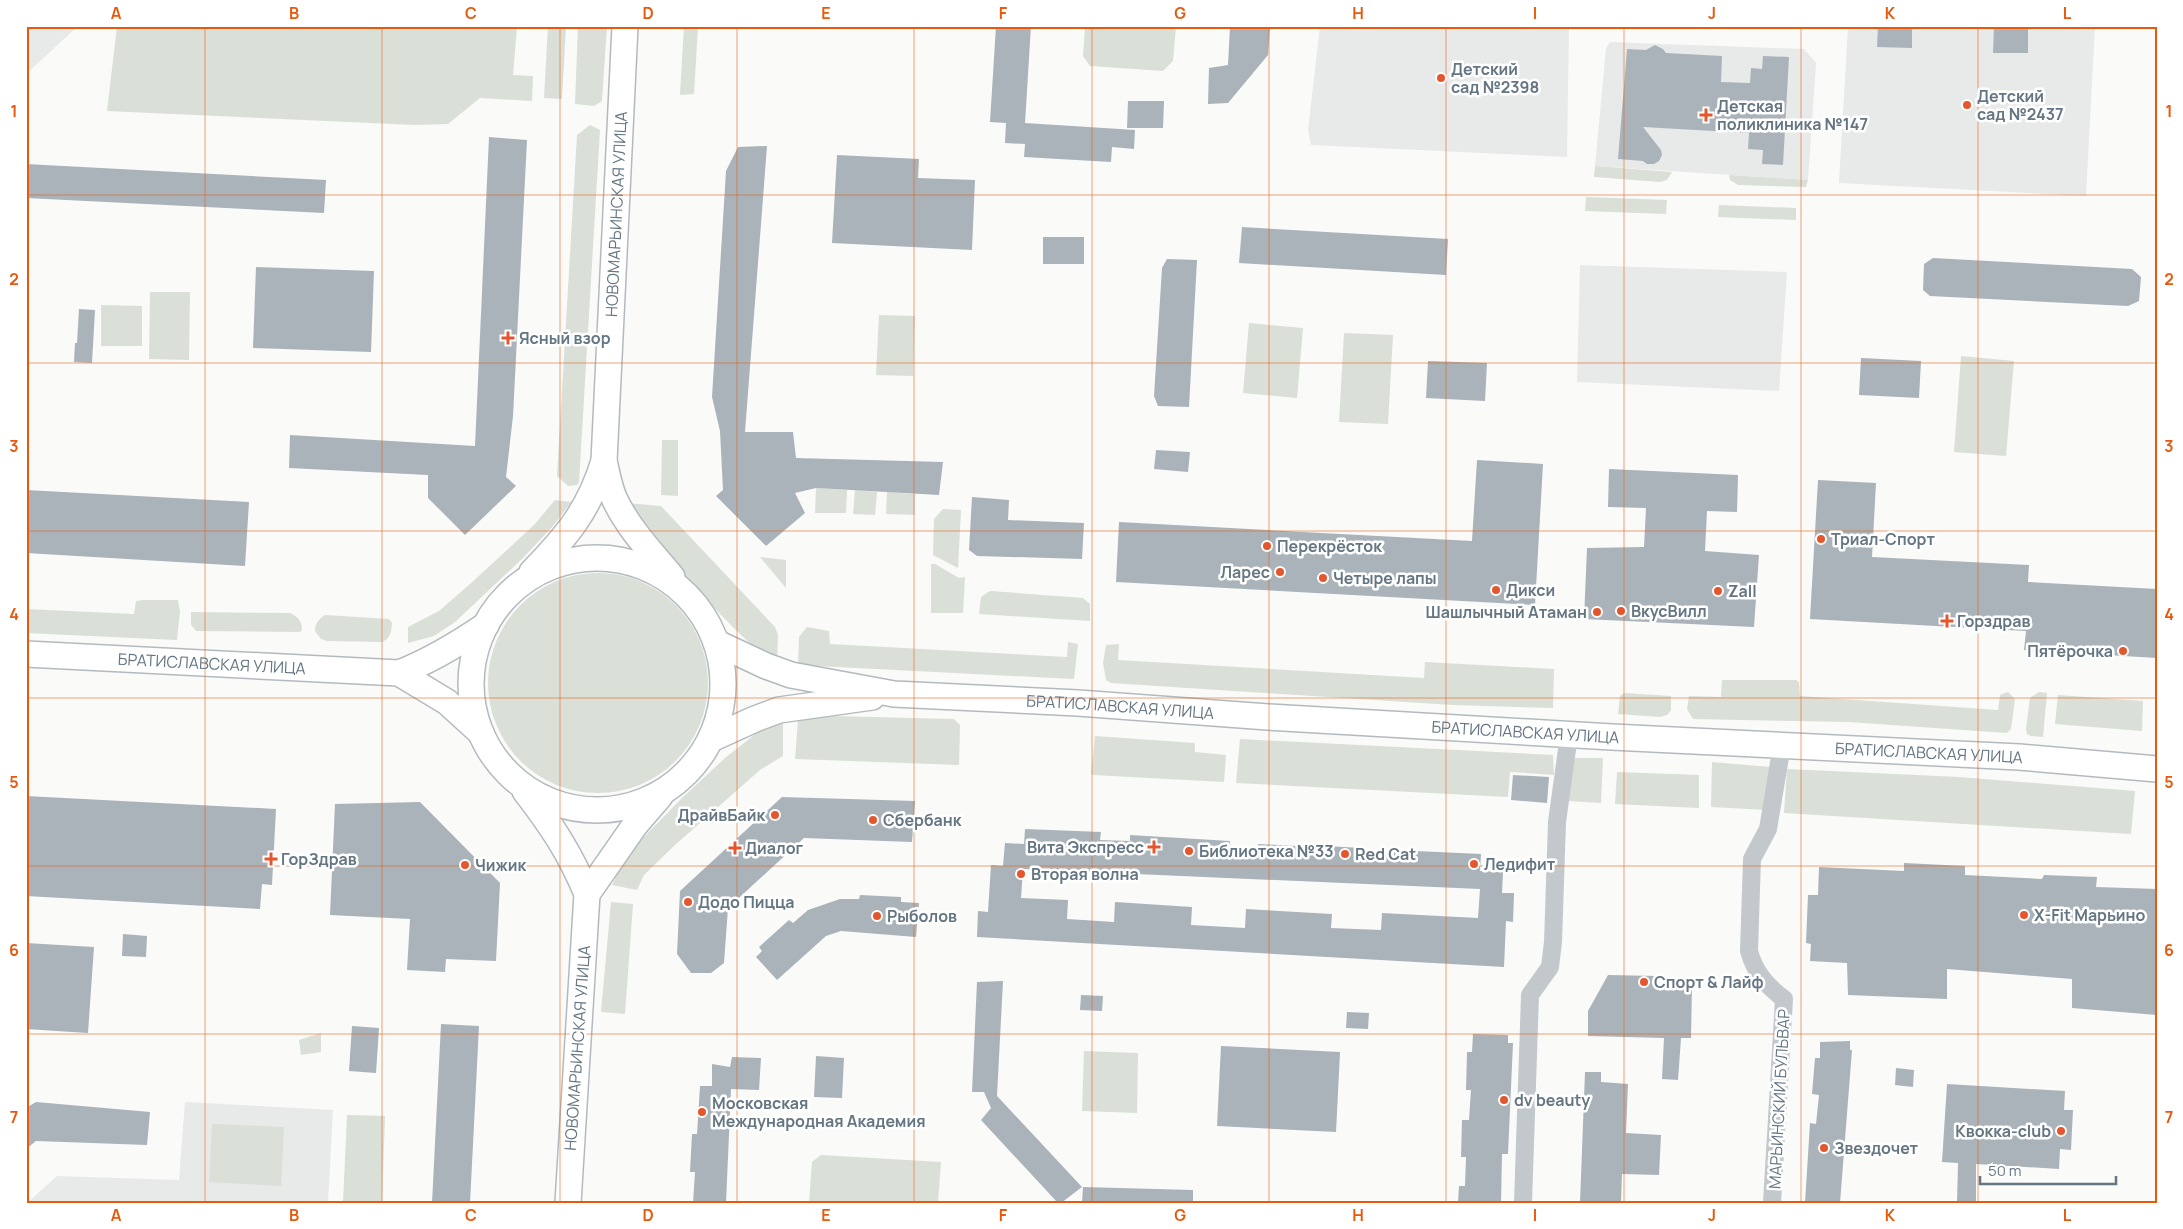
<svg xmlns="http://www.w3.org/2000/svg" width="2183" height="1229" font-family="Manrope,sans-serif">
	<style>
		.built { fill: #e8e9e9 }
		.green { fill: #dadfd7 }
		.building { fill: #aab3b9; fill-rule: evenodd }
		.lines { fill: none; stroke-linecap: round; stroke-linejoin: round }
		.secondary-casing { stroke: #b3babf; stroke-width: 28 }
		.street { stroke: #c3c8cc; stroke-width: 18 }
		.secondary { stroke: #fff; stroke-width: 25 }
		.grid { fill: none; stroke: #e8590c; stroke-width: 1; stroke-opacity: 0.55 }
		.poi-dot { fill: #e4572e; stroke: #fff; stroke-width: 2 }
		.labels { text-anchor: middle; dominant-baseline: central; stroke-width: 5; stroke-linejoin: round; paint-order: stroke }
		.poi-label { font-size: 16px; font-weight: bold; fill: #657683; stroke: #fff; text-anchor: start }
		.street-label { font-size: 16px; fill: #657683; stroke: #fff }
		.neatline { fill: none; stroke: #e8590c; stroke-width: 2 }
		.grid-label { font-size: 16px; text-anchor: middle; font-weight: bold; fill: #e8590c }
	</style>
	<rect width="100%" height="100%" fill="#fafaf8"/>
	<g class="built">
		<polygon points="26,26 78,26 26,74"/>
		<polygon points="1320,26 1569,26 1567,157 1311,145 1308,130"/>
		<polygon points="1848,26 2095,26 2086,196 1839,183"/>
		<polygon points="1610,42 1804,49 1816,63 1808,180 1595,166 1606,48"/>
		<polygon points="1580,265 1787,272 1779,391 1577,382"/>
		<polygon points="185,1102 333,1110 328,1203 27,1203 57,1176 179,1180"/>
	</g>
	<g class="green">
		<polygon points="117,26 538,26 538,29 517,27 513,75 533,76 532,101 480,98 448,124 415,125 107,111"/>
		<polygon points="548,26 566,26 562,99 544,98"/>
		<polygon points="578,26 607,26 602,101 594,106 575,104"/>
		<polygon points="684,26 698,26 694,94 680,95"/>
		<polygon points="1085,26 1176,26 1173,61 1163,71 1090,66 1083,56"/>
		<polygon points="590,125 600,130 579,482 577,485 568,486 557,476 577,135"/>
		<polygon points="1595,166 1672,172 1667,180 1660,182 1594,177"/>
		<polygon points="1729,175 1808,180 1806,187 1738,185 1730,180"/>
		<polygon points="1586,197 1667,200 1666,214 1585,211"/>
		<polygon points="1719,205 1796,208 1796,220 1718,217"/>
		<polygon points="150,292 190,292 189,360 149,359"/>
		<polygon points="101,305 142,306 142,346 101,346"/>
		<polygon points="879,315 915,316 913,376 876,375"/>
		<polygon points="1249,323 1303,328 1297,398 1243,393"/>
		<polygon points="1344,333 1393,335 1388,424 1339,422"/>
		<polygon points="1961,356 2014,361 2006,456 1954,452"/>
		<polygon points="662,440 678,440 678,496 661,495"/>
		<polygon points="816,488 847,490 846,513 815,513"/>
		<polygon points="855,490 877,492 875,515 853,514"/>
		<polygon points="887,492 915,494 915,515 886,514"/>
		<polygon points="555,500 571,502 554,525 522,559 455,622 434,636 408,643 408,627 439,611 470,584 534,525"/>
		<path d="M626 503 661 506 775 627 778 635 777 661C755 651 738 632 721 615 687 579 657 542 626 503Z"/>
		<polygon points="943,509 961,510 958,568 933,555 934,519"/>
		<polygon points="760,557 786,560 786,588"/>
		<polygon points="931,564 935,564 959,578 965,577 963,613 931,613"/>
		<circle cx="598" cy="683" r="110"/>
		<polygon points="990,591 1083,598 1090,604 1090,621 979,614 981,597"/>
		<polygon points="143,600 178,600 180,611 177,640 26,633 26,609 134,614 136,601"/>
		<path d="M191 612 290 613C298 617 302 621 302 630L300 632 196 631 191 625Z"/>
		<path d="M325 615 389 619 392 623C391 633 391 638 382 642L327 641 321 639 315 631C315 623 319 619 325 615Z"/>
		<polygon points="807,627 829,631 830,644 1067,657 1068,642 1078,644 1074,679 798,665 799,637"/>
		<polygon points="1119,644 1118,660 1424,678 1425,662 1554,669 1553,708 1452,705 1111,683 1106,680 1103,663 1106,645"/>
		<polygon points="1722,680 1796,680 1799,682 1800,696 1998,710 2000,695 2008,692 2015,699 2011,729 2007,733 1849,722 1693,719 1687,709 1689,696 1721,697"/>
		<polygon points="2039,692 2047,693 2043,737 2031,736 2027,734 2026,729 2030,698"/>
		<polygon points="1624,693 1671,696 1671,710 1667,715 1660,717 1618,714 1620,696"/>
		<polygon points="2058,695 2143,701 2142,731 2055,724"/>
		<polygon points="831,716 954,719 960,725 959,765 795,759 798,720"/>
		<polygon points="783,723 783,756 760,770 675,845 644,875 637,890 612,885 623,861 632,849 682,798 725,758 758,732"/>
		<polygon points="1095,736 1195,743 1195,752 1226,755 1224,782 1093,775 1091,774"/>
		<polygon points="1240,739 1553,755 1554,775 1510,772 1508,797 1236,783"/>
		<polygon points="1573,758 1603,758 1601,803 1568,801"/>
		<polygon points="1712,762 1771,767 1767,810 1711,807"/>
		<polygon points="1787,769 1959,777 2135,791 2131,834 1784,813"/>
		<polygon points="1617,772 1699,775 1699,808 1615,804"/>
		<polygon points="611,902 633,904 625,1014 601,1012"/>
		<polygon points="321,1033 321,1052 301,1055 299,1040"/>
		<polygon points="1084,1051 1138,1053 1137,1113 1082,1111"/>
		<polygon points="347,1115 385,1116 382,1203 343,1203"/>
		<polygon points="212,1124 284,1127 281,1186 209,1182"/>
		<polygon points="821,1155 941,1162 938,1203 809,1203 812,1162"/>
	</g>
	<g class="building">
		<polygon points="996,26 1031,26 1025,123 1135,130 1134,149 1112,147 1111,162 1024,157 1025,144 1005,143 1006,123 990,122"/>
		<polygon points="1230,26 1270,26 1268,55 1228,103 1208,104 1209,68 1228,65"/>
		<polygon points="1878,26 1912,26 1912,48 1877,47"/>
		<polygon points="1994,26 2028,26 2028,53 1993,53"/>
		<polygon points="1655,45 1663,49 1666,53 1722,56 1721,82 1750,83 1751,68 1762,69 1763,56 1789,57 1783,165 1762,164 1763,150 1748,149 1749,133 1643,127 1661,150 1662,155 1659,161 1654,164 1647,164 1643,161 1618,159 1627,49 1646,50"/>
		<polygon points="1128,101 1164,101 1163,128 1127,128"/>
		<polygon points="489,137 527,140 513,416 506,477 516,486 465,535 428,498 428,475 289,468 290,435 475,446"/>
		<polygon points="767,146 745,432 793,432 796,458 943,462 939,495 816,488 795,493 805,513 766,546 716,496 723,490 720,431 712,397 726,171 738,147"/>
		<polygon points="837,155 919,159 918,178 975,180 972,250 832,243"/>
		<polygon points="26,164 326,180 324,213 26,198"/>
		<polygon points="1242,227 1448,239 1446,275 1239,263"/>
		<rect x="1043" y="237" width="41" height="27"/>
		<polygon points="1933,258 2132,269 2141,277 2139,301 2128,306 1930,296 1923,290 1924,264"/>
		<polygon points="1167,259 1197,260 1189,407 1158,406 1154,396 1162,268"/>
		<polygon points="256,267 374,271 371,352 253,348"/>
		<polygon points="79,309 95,310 92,363 74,362 75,343 77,343"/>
		<polygon points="1861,358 1921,361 1919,398 1859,395"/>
		<polygon points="1428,361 1487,363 1485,401 1426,398"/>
		<polygon points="1156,450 1190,452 1188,472 1154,469"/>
		<polygon points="1477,460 1543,464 1535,605 1116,582 1119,522 1472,541"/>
		<polygon points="1609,469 1738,475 1737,512 1707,511 1705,551 1759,555 1754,627 1584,619 1587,548 1644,547 1646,508 1608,507"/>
		<polygon points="1818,480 1876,483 1872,557 2029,565 2028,582 2157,589 2157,658 2024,650 2026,631 1810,619"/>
		<polygon points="26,490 249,502 245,566 26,553"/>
		<polygon points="972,497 1009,500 1008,520 1084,523 1082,559 977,556 969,550"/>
		<polygon points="1513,775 1549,777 1547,803 1511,800"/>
		<polygon points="26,796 276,809 272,885 262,884 260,909 26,896"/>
		<polygon points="782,797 915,801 912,842 804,838 728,908 724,963 711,973 691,973 677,954 680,891"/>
		<polygon points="420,802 500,883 496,961 446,959 445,972 407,970 410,919 330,915 335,804"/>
		<path d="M1025 829 1101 832 1100 840 1130 841V835L1230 841 1229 850 1258 851V844L1297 846V851L1325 853V846L1363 848V855L1394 856V850L1481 854 1480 871 1503 872 1502 893H1514L1513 922 1506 921 1504 967 977 937 978 911 988 912 991 865 1003 866 1005 843 1024 844ZM1023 869 1480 889 1478 918 1382 913 1381 930 1331 928 1332 914 1246 909 1245 928 1191 925 1192 907 1115 902 1114 922 1067 919 1068 900 1021 898Z"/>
		<polygon points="1904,863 1965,866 1965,875 2042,879 2044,875 2097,877 2096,887 2157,889 2157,1015 2072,1008 2072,979 1947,969 1947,999 1848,995 1847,963 1810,961 1811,944 1806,943 1808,895 1818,895 1819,867 1904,871"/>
		<polygon points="860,895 901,897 901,902 919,903 916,937 841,931 826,936 777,980 756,957 762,951 759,947 789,920 793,923 808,910 840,899 859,899"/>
		<polygon points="123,934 147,936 146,957 122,956"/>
		<polygon points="26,943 94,947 88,1033 26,1029"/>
		<polygon points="1608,975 1657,976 1657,985 1692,986 1691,1038 1681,1038 1678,1080 1662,1079 1664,1038 1588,1036 1588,1011"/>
		<polygon points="1003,981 997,1096 1082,1187 1061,1203 1058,1203 981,1120 991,1108 984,1092 972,1092 977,982"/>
		<polygon points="1081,995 1103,996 1102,1011 1080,1010"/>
		<polygon points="1347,1012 1369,1013 1368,1029 1346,1028"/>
		<polygon points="441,1024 479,1026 470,1203 432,1203"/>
		<polygon points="352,1026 379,1028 376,1073 349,1071"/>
		<polygon points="1473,1034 1508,1035 1508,1043 1513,1043 1508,1154 1502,1154 1501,1203 1458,1203 1459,1186 1465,1186 1466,1157 1461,1157 1462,1120 1469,1120 1471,1090 1466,1090 1467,1052 1472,1052"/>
		<polygon points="1850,1041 1850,1050 1852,1050 1840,1203 1805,1203 1810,1123 1816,1124 1819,1095 1812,1094 1815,1058 1820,1058 1820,1042"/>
		<polygon points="1221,1046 1340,1052 1336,1132 1217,1126"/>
		<polygon points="816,1056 844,1058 842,1098 814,1097"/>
		<polygon points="732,1057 761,1058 759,1090 731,1089 726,1203 693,1203 695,1172 690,1172 692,1134 697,1134 700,1086 712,1086 712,1064 730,1067"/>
		<polygon points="1896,1068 1914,1070 1913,1087 1895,1085"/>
		<polygon points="1585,1072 1601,1072 1601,1082 1628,1084 1626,1133 1661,1135 1659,1175 1622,1174 1621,1203 1580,1203"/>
		<polygon points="1947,1084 2065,1091 2064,1110 2073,1110 2071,1150 2060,1149 2059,1169 1976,1164 1976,1203 1957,1203 1958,1163 1942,1162"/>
		<polygon points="36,1102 150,1112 147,1145 36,1141 26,1149 26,1108"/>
		<polygon points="1083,1187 1193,1190 1193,1203 1082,1203"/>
	</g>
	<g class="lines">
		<defs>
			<g id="secondary">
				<path d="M604 461C607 473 609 486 614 498 628 528 651 552 672 577"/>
				<circle cx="597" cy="684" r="126"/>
				<path id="s1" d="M532 572C567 536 589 510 604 461L625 26"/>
				<path id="s2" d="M717 643 766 666 791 675 894 694 1078 703 1268 717 1612 737 2019 757 2157 769"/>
				<path id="s3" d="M26 654 399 673C430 661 458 644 486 625"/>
				<polyline points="399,673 447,702 481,733"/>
				<polyline points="711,739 755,719 779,710 872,697"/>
				<path d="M525 791C552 826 570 853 587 894L568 1203"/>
				<polyline points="587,894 635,825 660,796"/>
			</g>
		</defs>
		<use href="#secondary" class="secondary-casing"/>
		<g class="street">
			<polyline points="1523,1203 1530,995 1550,967 1553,942 1557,822 1569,735"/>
			<path d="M1772 1203 1784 999C1767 986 1755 973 1749 951L1752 859 1768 829 1782 745"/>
		</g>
		<use href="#secondary" class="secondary"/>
	</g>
	<path class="grid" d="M205 26V1203M382 26V1203M560 26V1203M737 26V1203M914 26V1203M1092 26V1203M1269 26V1203M1446 26V1203M1624 26V1203M1801 26V1203M1978 26V1203M26 195H2157M26 363H2157M26 531H2157M26 698H2157M26 866H2157M26 1034H2157"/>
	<g class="poi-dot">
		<circle cx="1441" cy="78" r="5"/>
		<circle cx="1967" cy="105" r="5"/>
		<path d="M1703.5 107.5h5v5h5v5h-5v5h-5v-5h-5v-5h5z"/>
		<path d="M505.5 330.5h5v5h5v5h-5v5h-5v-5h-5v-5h5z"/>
		<circle cx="1821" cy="539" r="5"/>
		<circle cx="1267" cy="546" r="5"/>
		<circle cx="1280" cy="572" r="5"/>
		<circle cx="1323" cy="578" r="5"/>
		<circle cx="1496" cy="590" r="5"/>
		<circle cx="1718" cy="591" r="5"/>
		<circle cx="1621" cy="611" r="5"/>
		<circle cx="1597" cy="612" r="5"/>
		<path d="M1944.5 613.5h5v5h5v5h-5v5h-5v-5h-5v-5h5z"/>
		<circle cx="2123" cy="651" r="5"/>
		<circle cx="775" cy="815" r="5"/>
		<circle cx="873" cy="820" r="5"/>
		<path d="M1151.5 839.5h5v5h5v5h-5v5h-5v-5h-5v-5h5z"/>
		<path d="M732.5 840.5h5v5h5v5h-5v5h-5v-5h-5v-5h5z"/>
		<circle cx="1189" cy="851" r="5"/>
		<circle cx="1345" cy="854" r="5"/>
		<path d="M268.5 851.5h5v5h5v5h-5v5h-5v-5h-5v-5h5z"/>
		<circle cx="1474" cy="864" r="5"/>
		<circle cx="465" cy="865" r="5"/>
		<circle cx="1021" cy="874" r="5"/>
		<circle cx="688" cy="902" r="5"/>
		<circle cx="2024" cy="915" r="5"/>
		<circle cx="877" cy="916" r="5"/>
		<circle cx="1644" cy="982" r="5"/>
		<circle cx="1504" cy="1100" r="5"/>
		<circle cx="702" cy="1112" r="5"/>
		<circle cx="2061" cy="1131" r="5"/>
		<circle cx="1824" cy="1148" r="5"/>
	</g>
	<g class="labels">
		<g class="poi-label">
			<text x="1451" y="69">Детский<tspan x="1451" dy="18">сад №2398</tspan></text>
			<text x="1977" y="96">Детский<tspan x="1977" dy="18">сад №2437</tspan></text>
			<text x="1717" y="106">Детская<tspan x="1717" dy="18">поликлиника №147</tspan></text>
			<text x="519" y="338">Ясный взор</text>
			<text x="1831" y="539">Триал-Спорт</text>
			<text x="1277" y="546">Перекрёсток</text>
			<text x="1270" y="572" text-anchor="end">Ларес</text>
			<text x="1333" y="578">Четыре лапы</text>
			<text x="1506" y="590">Дикси</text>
			<text x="1728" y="591">Zall</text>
			<text x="1631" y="611">ВкусВилл</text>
			<text x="1587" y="612" text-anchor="end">Шашлычный Атаман</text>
			<text x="1957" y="621">Горздрав</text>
			<text x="2113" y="651" text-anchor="end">Пятёрочка</text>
			<text x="765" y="815" text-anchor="end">ДрайвБайк</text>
			<text x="883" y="820">Сбербанк</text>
			<text x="1144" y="847" text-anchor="end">Вита Экспресс</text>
			<text x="745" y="848">Диалог</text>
			<text x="1199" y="851">Библиотека №33</text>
			<text x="1355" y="854">Red Cat</text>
			<text x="281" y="859">ГорЗдрав</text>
			<text x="1484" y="864">Ледифит</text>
			<text x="475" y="865">Чижик</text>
			<text x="1031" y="874">Вторая волна</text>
			<text x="698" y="902">Додо Пицца</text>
			<text x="2034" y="915">X-Fit Марьино</text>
			<text x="887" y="916">Рыболов</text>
			<text x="1654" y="982">Спорт &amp; Лайф</text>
			<text x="1514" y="1100">dv beauty</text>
			<text x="712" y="1103">Московская<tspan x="712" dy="18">Международная Академия</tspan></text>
			<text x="2051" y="1131" text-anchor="end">Квокка-club</text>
			<text x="1834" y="1148">Звездочет</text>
		</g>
		<g class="street-label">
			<text stroke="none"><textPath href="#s1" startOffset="381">НОВОМАРЬИНСКАЯ УЛИЦА</textPath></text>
			<text stroke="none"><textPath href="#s3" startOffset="186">БРАТИСЛАВСКАЯ УЛИЦА</textPath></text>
			<text stroke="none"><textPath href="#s2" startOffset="412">БРАТИСЛАВСКАЯ УЛИЦА</textPath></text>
			<text stroke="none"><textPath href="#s2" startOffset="818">БРАТИСЛАВСКАЯ УЛИЦА</textPath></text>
			<text stroke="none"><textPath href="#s2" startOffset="1222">БРАТИСЛАВСКАЯ УЛИЦА</textPath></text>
			<text transform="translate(577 1048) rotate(-86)">НОВОМАРЬИНСКАЯ УЛИЦА</text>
			<text transform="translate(1779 1099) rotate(-87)">МАРЬИНСКИЙ БУЛЬВАР</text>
		</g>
	</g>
	<rect width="2183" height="1229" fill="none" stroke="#ffffff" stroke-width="55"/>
	<path d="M1980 1176v8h136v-8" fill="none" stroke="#657683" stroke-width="2.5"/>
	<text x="1988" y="1176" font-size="15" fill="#657683" stroke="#ffffff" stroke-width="4" paint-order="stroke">50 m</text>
	<rect x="28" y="28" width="2128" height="1174" class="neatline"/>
	<g class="grid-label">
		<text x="116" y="19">A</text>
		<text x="294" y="19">B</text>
		<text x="471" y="19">C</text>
		<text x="648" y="19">D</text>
		<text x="826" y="19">E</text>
		<text x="1003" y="19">F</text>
		<text x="1180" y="19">G</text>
		<text x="1358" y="19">H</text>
		<text x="1535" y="19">I</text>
		<text x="1712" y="19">J</text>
		<text x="1890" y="19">K</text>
		<text x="2067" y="19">L</text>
		<text x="14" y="117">1</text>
		<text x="2169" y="117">1</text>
		<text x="14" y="285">2</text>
		<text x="2169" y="285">2</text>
		<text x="14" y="452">3</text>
		<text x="2169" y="452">3</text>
		<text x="14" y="620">4</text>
		<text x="2169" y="620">4</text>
		<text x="14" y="788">5</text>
		<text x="2169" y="788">5</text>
		<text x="14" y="956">6</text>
		<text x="2169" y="956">6</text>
		<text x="14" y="1123">7</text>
		<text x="2169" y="1123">7</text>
		<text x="116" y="1221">A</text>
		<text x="294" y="1221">B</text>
		<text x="471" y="1221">C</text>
		<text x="648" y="1221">D</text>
		<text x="826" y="1221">E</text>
		<text x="1003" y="1221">F</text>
		<text x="1180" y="1221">G</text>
		<text x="1358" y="1221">H</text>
		<text x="1535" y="1221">I</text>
		<text x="1712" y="1221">J</text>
		<text x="1890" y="1221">K</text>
		<text x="2067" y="1221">L</text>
	</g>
</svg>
